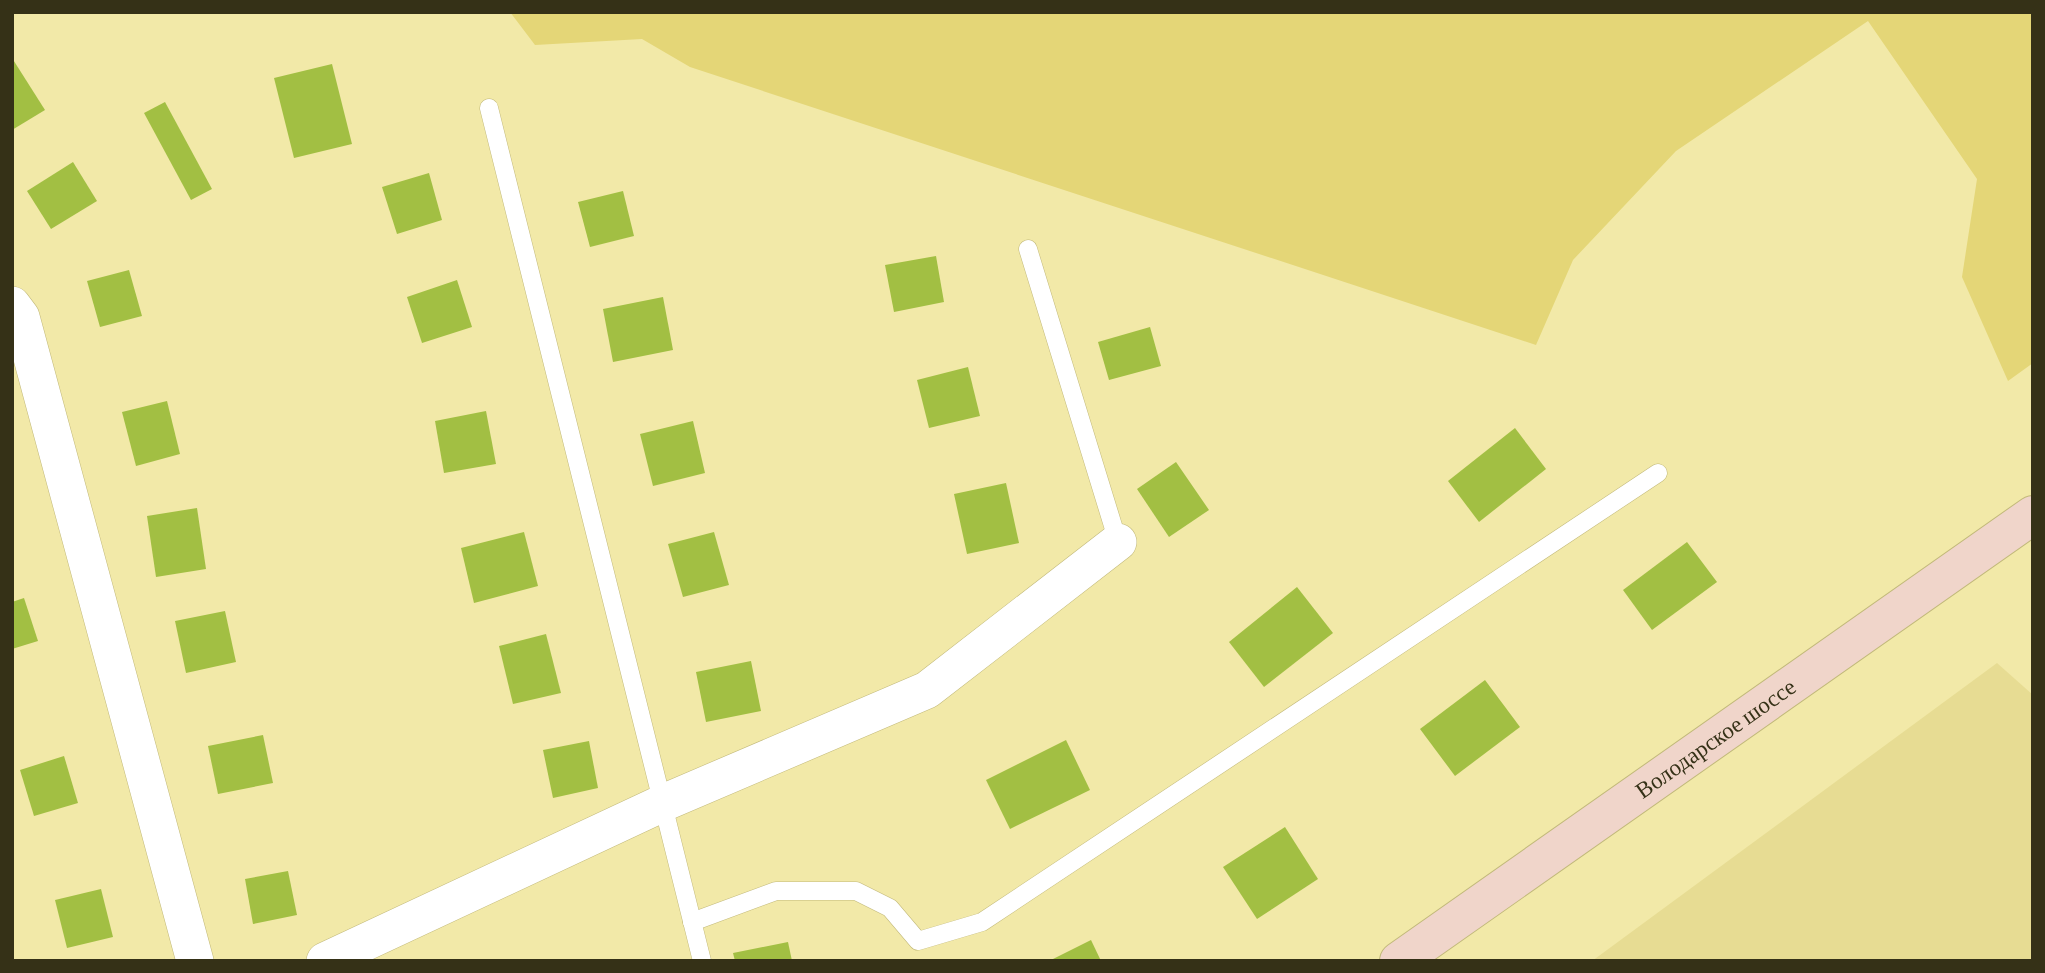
<svg xmlns="http://www.w3.org/2000/svg" width="2045" height="973" font-family="'Crimson Pro',serif">
	<style>
		.built { fill: #e7dc93 }
		.green { fill: #e4d677 }
		.building { fill: #a2bf43 }
		.lines { fill: none; stroke-linecap: round; stroke-linejoin: round }
		.service-casing { stroke: #c2b97a; stroke-width: 19 }
		.minor-casing { stroke: #c2b97a; stroke-width: 38 }
		.secondary-casing { stroke: #c2b97a; stroke-width: 40 }
		.service { stroke: #fff; stroke-width: 18 }
		.minor { stroke: #fff; stroke-width: 37 }
		.secondary { stroke: #f0d5ca; stroke-width: 38 }
		.labels { text-anchor: middle; dominant-baseline: central; stroke-width: 5; stroke-linejoin: round; paint-order: stroke }
		.street-label { font-size: 23px; fill: #353117; stroke: #f2e9a8 }
	</style>
	<rect width="100%" height="100%" fill="#f2e9a8"/>
	<polygon class="built" points="1997,663 2033,695 2033,961 1592,961"/>
	<polygon class="green" points="510,12 2033,12 2033,363 2008,381 1962,277 1977,179 1868,21 1676,151 1573,260 1536,345 690,67 642,39 535,45"/>
	<g class="building">
		<polygon points="12,58 45,110 12,130"/>
		<polygon points="332,64 352,144 294,158 274,78"/>
		<polygon points="165,102 212,189 191,200 144,113"/>
		<polygon points="73,162 97,201 51,229 27,191"/>
		<polygon points="429,173 442,220 397,234 382,187"/>
		<polygon points="623,191 634,236 590,247 578,202"/>
		<polygon points="936,256 944,302 894,312 885,265"/>
		<polygon points="129,270 142,316 100,327 87,281"/>
		<polygon points="457,280 472,327 422,343 407,297"/>
		<polygon points="663,297 673,350 613,362 603,309"/>
		<polygon points="1150,327 1161,366 1109,380 1098,342"/>
		<polygon points="968,367 980,416 929,428 917,380"/>
		<polygon points="167,401 180,454 136,466 122,412"/>
		<polygon points="486,411 496,464 444,473 435,421"/>
		<polygon points="693,421 705,473 653,486 640,434"/>
		<polygon points="1515,428 1546,469 1479,522 1448,481"/>
		<polygon points="1176,462 1209,510 1169,537 1137,489"/>
		<polygon points="1006,483 1019,543 967,554 954,494"/>
		<polygon points="197,508 206,569 156,577 147,516"/>
		<polygon points="524,532 538,586 474,603 461,548"/>
		<polygon points="714,532 729,585 683,597 668,544"/>
		<polygon points="1687,542 1717,582 1652,630 1623,590"/>
		<polygon points="1297,587 1333,633 1264,687 1229,642"/>
		<polygon points="24,598 38,641 12,649 12,602"/>
		<polygon points="225,611 236,662 186,673 175,621"/>
		<polygon points="546,634 561,693 513,704 499,646"/>
		<polygon points="751,661 761,711 706,722 696,672"/>
		<polygon points="1485,680 1520,727 1455,776 1420,729"/>
		<polygon points="263,735 273,783 218,794 208,746"/>
		<polygon points="1066,740 1090,790 1010,829 986,780"/>
		<polygon points="589,741 598,788 553,798 543,750"/>
		<polygon points="64,756 78,803 34,816 20,770"/>
		<polygon points="1285,827 1318,879 1257,919 1223,867"/>
		<polygon points="288,871 297,915 253,924 245,879"/>
		<polygon points="101,889 113,937 67,948 55,900"/>
		<polygon points="1091,940 1101,961 1049,961"/>
		<polygon points="788,942 792,961 735,961 733,953"/>
	</g>
	<g class="lines">
		<defs>
			<g id="service">
				<polyline points="489,108 702,961"/>
				<polyline points="1028,249 1118,542"/>
				<polyline points="692,922 776,891 856,891 890,908 918,941 982,922 1658,473"/>
			</g>
			<g id="minor">
				<polyline points="12,305 21,317 195,961"/>
				<polyline points="325,961 663,803 927,690 1118,542"/>
			</g>
			<g id="secondary">
				<path id="s1" d="M1399 961 2033 515"/>
			</g>
		</defs>
		<use href="#service" class="service-casing"/>
		<use href="#minor" class="minor-casing"/>
		<use href="#secondary" class="secondary-casing"/>
		<use href="#service" class="service"/>
		<use href="#minor" class="minor"/>
		<use href="#secondary" class="secondary"/>
	</g>
	<g class="labels">
		<g class="street-label">
			<text stroke="none"><textPath href="#s1" startOffset="387">Володарское шоссе</textPath></text>
		</g>
	</g>
	<rect width="2045" height="973" fill="none" stroke="#353117" stroke-width="28"/>
</svg>
